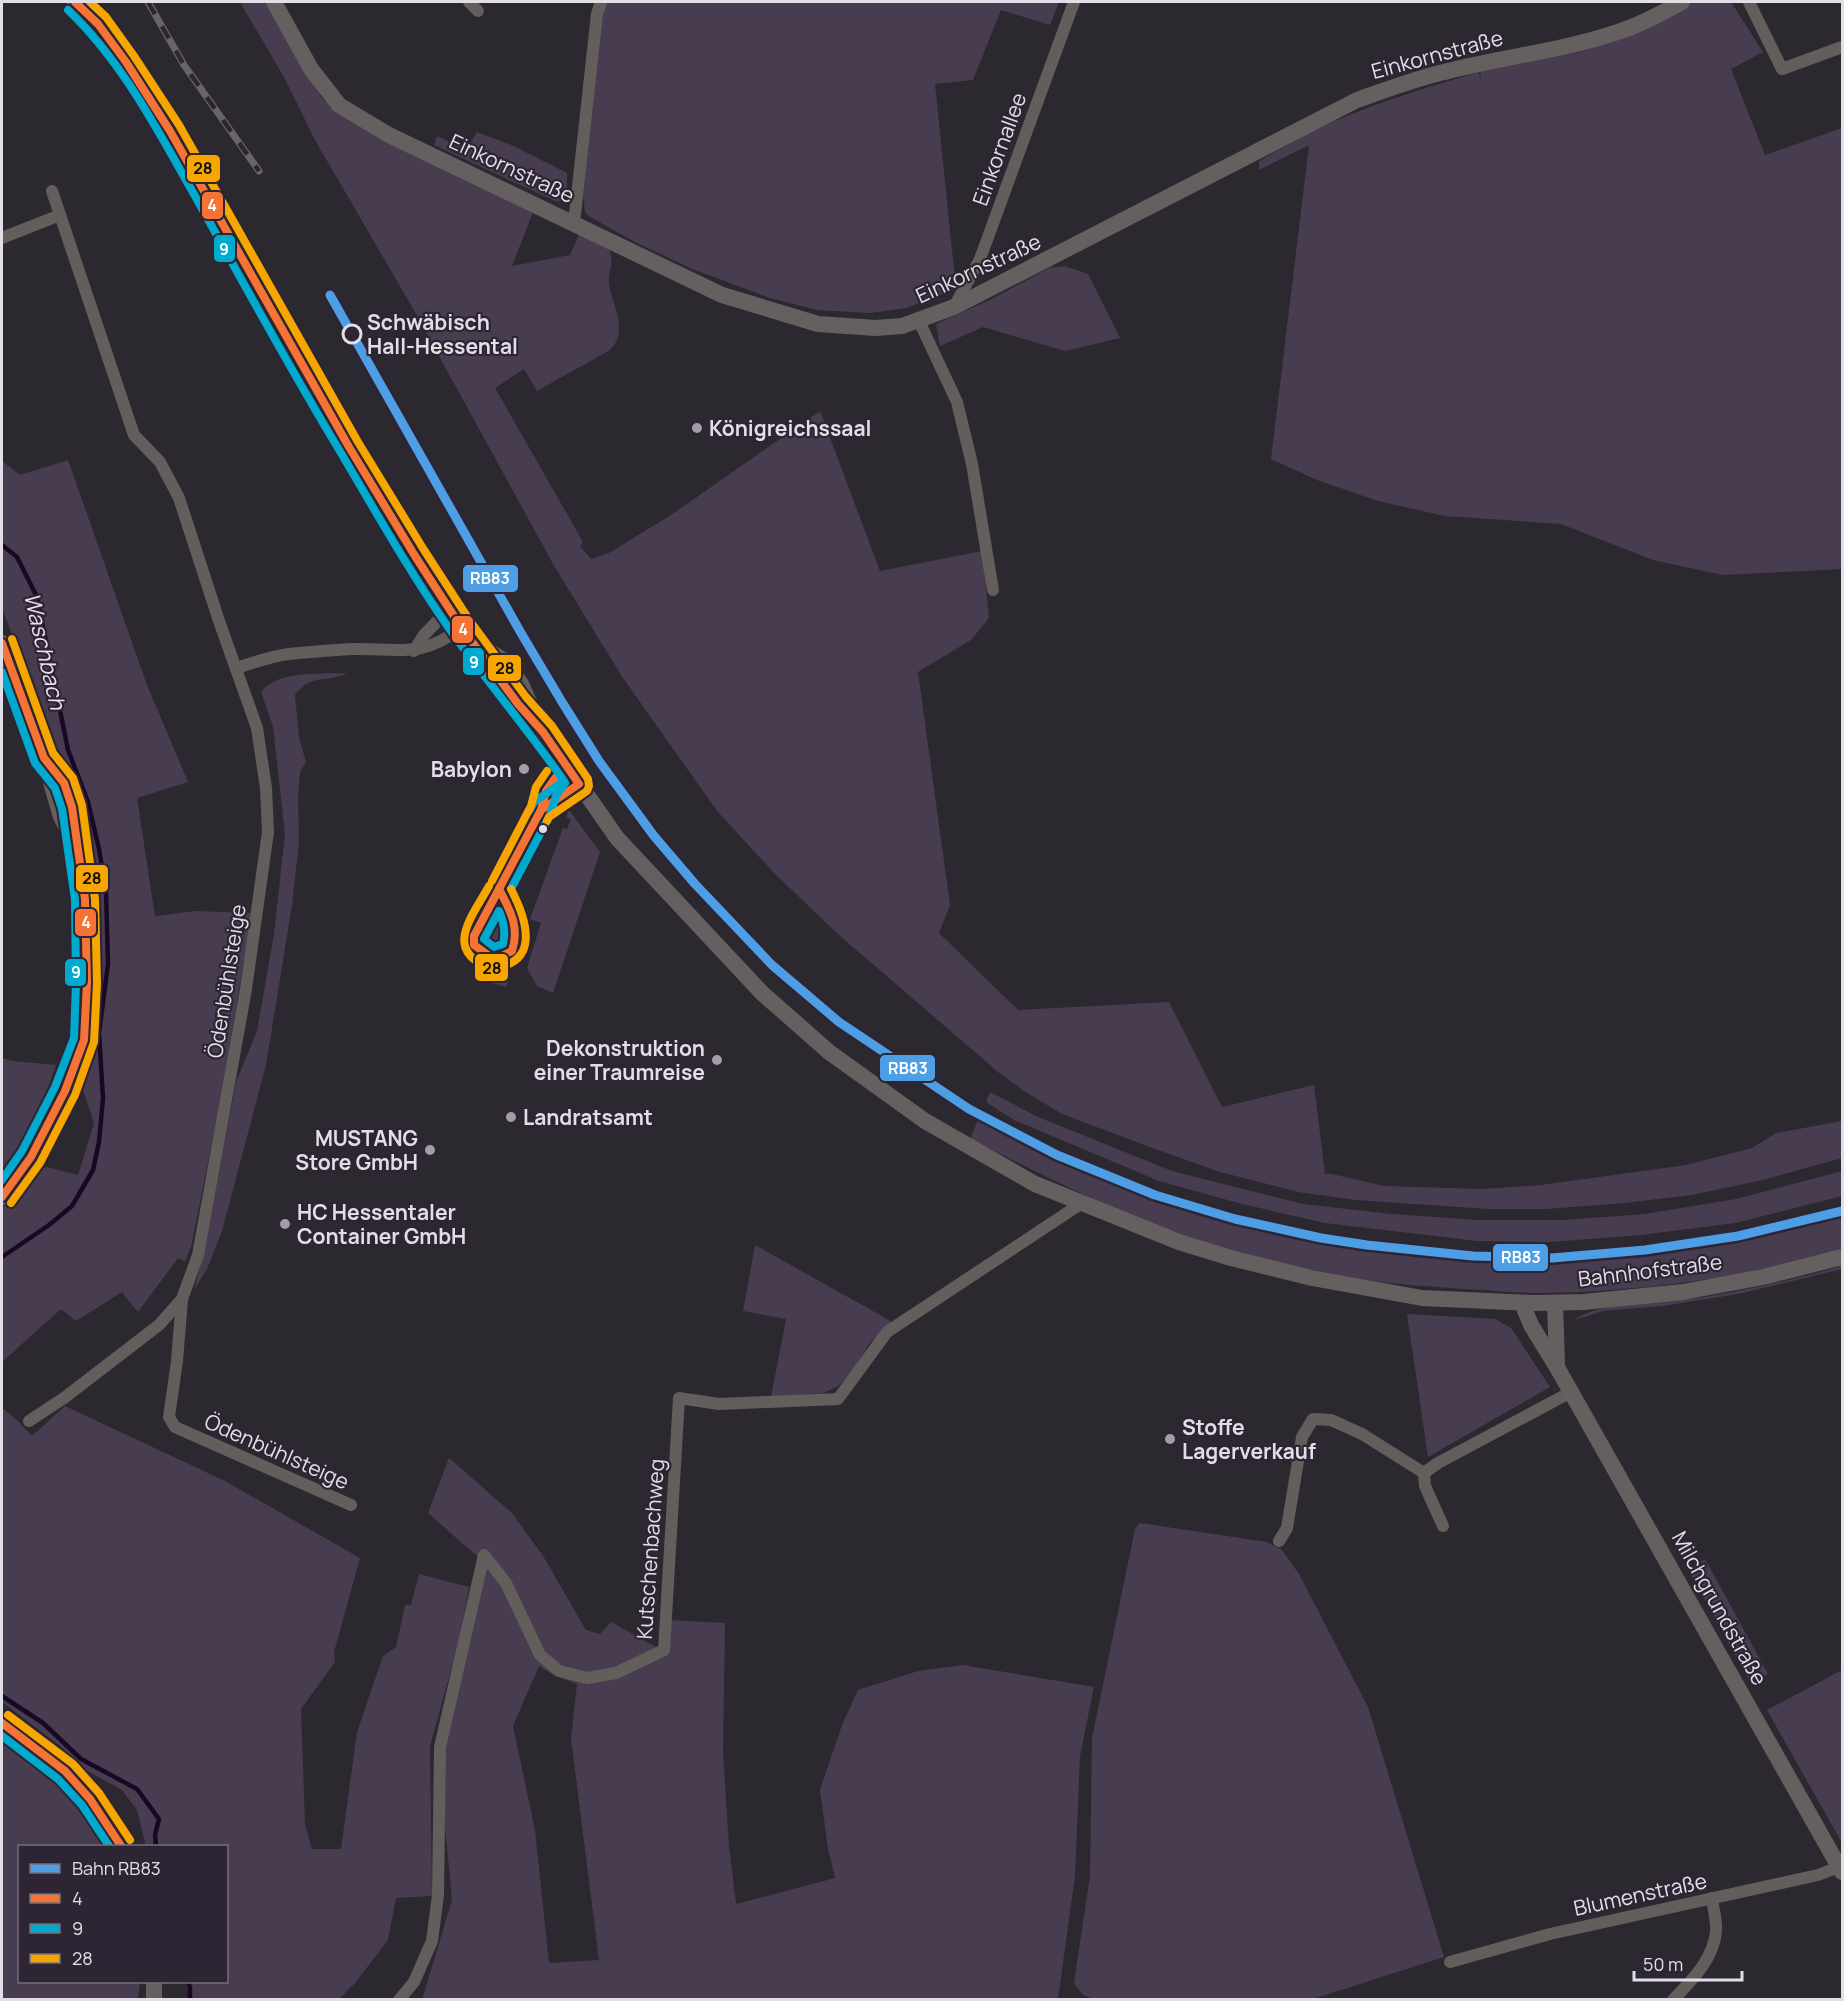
<svg xmlns="http://www.w3.org/2000/svg" width="1844" height="2001" font-family="Manrope,sans-serif">
	<style>
		.green { fill: #483c51; fill-rule: evenodd }
		.lines { fill: none; stroke-linecap: round; stroke-linejoin: round }
		.stream { stroke: #190824; stroke-width: 4.5 }
		.street { stroke: #635e5c; stroke-width: 12 }
		.secondary { stroke: #65605f; stroke-width: 16 }
		.rail-casing { stroke: #686567; stroke-width: 7 }
		.rail { stroke: #2d2533; stroke-width: 4.5; stroke-dasharray: 14; stroke-linecap: butt }
		.bus-1-casing { stroke: #2d2533; stroke-width: 12 }
		.bus-2-casing { stroke: #2d2533; stroke-width: 12 }
		.bus-3-casing { stroke: #2d2533; stroke-width: 12 }
		.bus-1 { stroke: #f57335; stroke-width: 8 }
		.bus-2 { stroke: #00a9ce; stroke-width: 8 }
		.bus-3 { stroke: #f7a600; stroke-width: 8 }
		.rail-1-casing { stroke: #2d2533; stroke-width: 14 }
		.rail-1 { stroke: #4d9ee5; stroke-width: 9 }
		.stop-dot { fill: #2d2533; stroke: #e2dee7; stroke-width: 3 }
		.poi-dot { fill: #a29ea7; stroke: #2d2533; stroke-width: 2 }
		.bus-dot { fill: #e2dee7; stroke: #2d2533; stroke-width: 2 }
		.labels { text-anchor: middle; dominant-baseline: central; stroke-width: 4.5; stroke-linejoin: round; paint-order: stroke }
		.street-label { font-size: 21px; fill: #e2dee7; stroke: #2d2533 }
		.stop-label { font-size: 21px; font-weight: bold; fill: #e2dee7; stroke: #2d2533; text-anchor: start }
		.poi-label { font-size: 21px; font-weight: bold; fill: #e2dee7; stroke: #2d2533; text-anchor: start }
		.water-label { font-size: 22px; font-style: italic; fill: #ebddf7; stroke: #2d2533 }
		.line-badge { stroke: #2d2533; stroke-width: 2 }
		.badge-label { font-size: 16px; text-anchor: middle; font-weight: bold; fill: #fff }
		.pale-badge-label { font-size: 16px; text-anchor: middle; font-weight: bold; fill: #111 }
	</style>
	<rect width="100%" height="100%" fill="#2c2830"/>
	<g class="green">
		<path d="M240 2H267L322 98 338 113 533 212 512 266 570 255 579 235C588 239 603 243 609 250 615 258 608 273 609 282 610 298 620 313 619 329 619 338 616 343 610 350L537 391 524 369 495 388 583 542 580 546 591 559 609 553 674 513 820 411 880 571 982 551 989 618 971 640 918 672 950 905 939 933 1018 1010 1169 1002 1222 1107 1314 1085 1325 1174H1332L1384 1186 1481 1189 1541 1185 1686 1165 1752 1148 1776 1133 1842 1121V1158L1763 1180 1692 1195 1624 1203 1546 1209H1488L1356 1200 1298 1192 1220 1172 1147 1146 1062 1114 1024 1091 998 1072 839 935 775 874 718 812 700 787 621 675 553 564 415 312 315 140 285 79Z"/>
		<polygon points="605,2 1059,2 1050,25 1001,10 973,80 935,84 956,289 906,308 870,313 817,310 770,298 690,268 637,243 590,217 585,212 583,194 597,44"/>
		<path d="M1690 2H1731L1763 52 1731 69 1765 155 1842 128V569L1723 575 1653 560 1561 524 1445 516 1378 501 1317 480 1271 459 1309 145 1259 170V161C1275 152 1291 143 1307 134 1361 107 1421 89 1479 72L1481 82 1480 72 1580 52 1641 32Z"/>
		<polygon points="477,132 509,144 567,173 567,201 555,201 434,145 437,136 466,150"/>
		<polygon points="1065,266 1088,274 1120,338 1065,351 983,327 940,346 936,324 990,300 1049,268"/>
		<polygon points="68,460 147,685 188,782 137,798 155,916 196,911 252,913 220,1103 191,1247 185,1261 178,1258 138,1312 122,1292 76,1321 61,1309 2,1362 2,1208 33,1170 47,1167 78,1175 94,1123 83,1090 97,1032 101,963 99,891 87,830 2,608 2,461 20,475"/>
		<path d="M347 673C326 683 310 674 295 695L299 738 306 762 300 772 298 798 299 842 292 905 266 1065 222 1231 207 1269 194 1290 204 1253 236 1082 257 1031 274 934 285 834 273 727 261 692C276 670 323 674 347 673Z"/>
		<polygon points="569,810 600,852 553,993 537,986 527,968 541,923 530,919 563,828 567,829 571,819 566,818"/>
		<polygon points="76,897 82,943 77,1029 73,1042"/>
		<polygon points="494,908 501,909 507,933 501,941 490,943 485,939 482,929"/>
		<polygon points="479,967 492,971 508,969 510,976 506,987 474,978"/>
		<polygon points="2,1058 13,1061 56,1065 37,1119 2,1171"/>
		<polygon points="990,1092 1038,1117 1172,1171 1303,1204 1392,1214 1479,1220 1562,1220 1645,1214 1736,1199 1842,1171 1842,1196 1735,1223 1641,1235 1550,1242 1477,1241 1325,1223 1242,1204 1177,1186 1159,1181 1014,1120 986,1102"/>
		<path d="M979 1118 1002 1134 1152 1198 1234 1222 1319 1243 1364 1249 1475 1261 1552 1262 1645 1254 1738 1241 1842 1216V1249C1744 1278 1641 1292 1538 1293 1514 1293 1489 1290 1465 1289 1425 1286 1384 1284 1344 1276 1292 1266 1240 1253 1190 1237 1113 1212 1042 1174 970 1139Z"/>
		<polygon points="755,1245 896,1324 870,1342 852,1373 838,1386 823,1393 771,1397 786,1319 743,1311"/>
		<path d="M1842 1266V1269L1738 1294 1663 1306 1603 1311 1575 1320C1595 1302 1673 1302 1704 1297 1751 1289 1797 1279 1842 1266Z"/>
		<polygon points="1407,1314 1495,1319 1511,1328 1550,1387 1428,1457"/>
		<polygon points="65,1406 225,1481 360,1558 334,1652 335,1662 301,1709 305,1824 312,1849 341,1849 357,1732 383,1656 396,1647 405,1605 411,1605 419,1574 469,1587 458,1645 430,1746 432,1896 396,1898 388,1940 355,1983 339,1999 189,1999 187,1982 226,1982 226,1846 146,1846 137,1810 122,1790 80,1767 60,1746 2,1702 2,1408 17,1420 32,1436"/>
		<path d="M449 1458 512 1513 543 1556 586 1630 600 1634 611 1622 656 1647 646 1661 667 1655 669 1620 725 1623 723 1753 729 1846 736 1904 835 1878 828 1849 820 1790 842 1725 858 1690 918 1671 963 1665 1094 1687 1080 1756 1075 1876 1058 1999 422 2000 452 1900 437 1742 487 1565 428 1513ZM539 1666 555 1676 577 1684 571 1738 599 1960 549 1963 535 1830 513 1726Z"/>
		<polygon points="1140,1523 1267,1542 1282,1550 1299,1574 1368,1707 1444,1957 1313,1999 1094,1999 1083,1995 1074,1983 1090,1876 1092,1738 1135,1529"/>
		<polygon points="1705,1559 1768,1674 1751,1684 1688,1569"/>
		<polygon points="1842,1670 1842,1843 1767,1710"/>
		<path d="M2 1742C14 1752 28 1759 41 1768 66 1785 93 1819 107 1846H20V1982H140L138 1999H2Z"/>
	</g>
	<g class="lines">
		<g class="stream">
			<polyline points="2,545 17,557 37,597 68,750 88,802 99,849 106,891 108,964 99,1033 103,1098 99,1142 93,1170 72,1206 49,1225 2,1257"/>
			<polyline points="2,1696 43,1723 81,1759 137,1789 159,1819 155,1835 156,1846"/>
			<polyline points="188,1982 190,1987 190,2000"/>
		</g>
		<g class="street">
			<polyline points="469,2 478,11"/>
			<polyline points="1749,2 1782,69 1842,47"/>
			<polyline points="574,223 597,14 601,2"/>
			<polyline points="2,238 60,215"/>
			<polyline points="954,307 980,259 1074,2"/>
			<polyline points="919,321 957,402 972,464 993,590"/>
			<polyline points="414,651 423,636 449,609"/>
			<path d="M236 668C253 663 271 656 289 654 310 652 332 650 353 649 397 648 424 659 461 627"/>
			<polyline points="541,810 579,784"/>
			<path d="M499 888C510 910 522 927 512 951L502 956 492 958 474 945V936L541 810C546 789 550 781 566 767"/>
			<polyline points="182,1299 177,1361 169,1417 175,1427 351,1505"/>
			<polyline points="29,1421 64,1398 159,1325 182,1299 198,1255 246,989 268,832 266,788 257,728 219,621 179,498 160,462 134,435 52,191"/>
			<polyline points="1424,1473 1425,1486 1443,1526"/>
			<polyline points="1279,1541 1287,1528 1302,1437 1313,1419 1331,1420 1362,1434 1424,1473 1438,1463 1571,1392"/>
			<polyline points="1450,1962 1550,1934 1818,1875 1839,1867"/>
			<polyline points="399,2000 414,1982 432,1941 438,1895 440,1747 484,1555 506,1583 540,1655 559,1671 587,1678 616,1673 664,1650 679,1398 719,1404 838,1399 887,1332 1082,1203"/>
			<path d="M1673 2000C1691 1981 1714 1959 1716 1931 1717 1921 1713 1908 1712 1898"/>
		</g>
		<g class="secondary">
			<polyline points="75,2 98,24 126,62 170,131 349,447 415,556 461,627 518,704 543,732 617,838 762,993 829,1052 925,1121 1035,1184 1179,1242 1231,1258 1312,1278 1422,1298 1534,1303 1584,1302 1683,1292 1763,1277 1842,1257"/>
			<path d="M274 2 311 69 339 105 389 135 722 295 818 324 876 328 902 326 954 307 1357 100C1385 90 1412 80 1440 73 1503 56 1568 51 1629 28 1648 21 1665 11 1682 2"/>
			<polyline points="2,643 44,758 61,817 72,837"/>
			<polyline points="480,645 504,661 521,684 536,718"/>
			<polyline points="2,1197 31,1157 65,1091 84,1040 87,983 85,899 76,844 72,807 64,783 44,758"/>
			<polyline points="1522,1303 1531,1325 1558,1369 1842,1872"/>
			<polyline points="1555,1303 1557,1365"/>
			<polyline points="2,1723 65,1771 90,1799 121,1846"/>
			<polyline points="154,2000 154,1982"/>
		</g>
		<defs>
			<polyline id="rail" points="148,2 184,65 259,171"/>
		</defs>
		<use href="#rail" class="rail-casing"/>
		<use href="#rail" class="rail"/>
		<defs>
			<g id="bus-1">
				<polyline points="75,2 98,24 126,62 170,131 349,447 415,556 461,627 518,704 543,732 579,784 541,810 538,816"/>
				<polyline points="2,643 44,758 64,783 72,807 85,899 87,983 84,1040 65,1091 31,1157 2,1197"/>
				<path d="M499 889C510 910 520 927 512 951L502 956 492 958 474 945V936Z"/>
				<polyline points="499,889 541,810 546,791 556,777"/>
				<polyline points="2,1723 65,1771 90,1799 121,1846"/>
			</g>
			<g id="bus-2">
				<path d="M68 10C122 61 158 131 195 196 243 282 290 369 341 453 377 514 412 576 453 634 489 684 529 731 564 781L534 802 529 811"/>
				<polyline points="2,672 35,763 55,788 62,809 75,900 76,983 74,1038 55,1087 22,1151 2,1180"/>
				<polyline points="511,889 550,815 556,796 565,783"/>
				<path d="M499 911C504 922 506 932 503 944L494 947 484 939Z"/>
				<polyline points="2,1736 58,1779 82,1805 109,1846"/>
			</g>
			<g id="bus-3">
				<polyline points="90,2 106,17 134,56 179,125 358,442 424,550 470,621 526,697 552,726 588,779 589,786 587,791 549,817 547,821"/>
				<polyline points="492,881 531,806 536,787 547,771"/>
				<path d="M489 886C472 917 442 951 491 968 541 964 527 920 511 889"/>
				<polyline points="11,1203 40,1163 75,1095 94,1042 97,983 95,899 82,805 73,778 53,753 12,639"/>
				<polyline points="8,1715 73,1764 99,1793 130,1840"/>
			</g>
		</defs>
		<use href="#bus-1" class="bus-1-casing"/>
		<use href="#bus-2" class="bus-2-casing"/>
		<use href="#bus-3" class="bus-3-casing"/>
		<use href="#bus-1" class="bus-1"/>
		<use href="#bus-2" class="bus-2"/>
		<use href="#bus-3" class="bus-3"/>
		<defs>
			<polyline id="rail-1" points="330,295 521,633 562,702 599,761 654,836 695,884 772,965 839,1022 969,1109 1057,1155 1155,1195 1235,1219 1321,1238 1367,1245 1473,1256 1552,1258 1645,1250 1738,1236 1842,1211"/>
		</defs>
		<use href="#rail-1" class="rail-1-casing"/>
		<use href="#rail-1" class="rail-1"/>
	</g>
	<circle class="stop-dot" cx="352" cy="334" r="9"/>
	<g class="poi-dot">
		<circle cx="697" cy="428" r="6"/>
		<circle cx="524" cy="769" r="6"/>
		<circle cx="717" cy="1060" r="6"/>
		<circle cx="511" cy="1117" r="6"/>
		<circle cx="430" cy="1150" r="6"/>
		<circle cx="285" cy="1224" r="6"/>
		<circle cx="1170" cy="1439" r="6"/>
	</g>
	<circle class="bus-dot" cx="543" cy="829" r="5"/>
	<g class="labels">
		<g class="street-label">
			<text transform="translate(1437 54) rotate(-15)">Einkornstraße</text>
			<text transform="translate(999 149) rotate(-70)">Einkornallee</text>
			<text transform="translate(512 168) rotate(25)">Einkornstraße</text>
			<text transform="translate(978 268) rotate(-25)">Einkornstraße</text>
			<text transform="translate(226 981) rotate(-81)">Ödenbühlsteige</text>
			<text transform="translate(1650 1270) rotate(-7)">Bahnhofstraße</text>
			<text transform="translate(277 1451) rotate(24)">Ödenbühlsteige</text>
			<text transform="translate(650 1549) rotate(-86)">Kutschenbachweg</text>
			<text transform="translate(1720 1608) rotate(61)">Milchgrundstraße</text>
			<text transform="translate(1640 1894) rotate(-12)">Blumenstraße</text>
		</g>
		<g class="stop-label">
			<text x="367" y="322">Schwäbisch<tspan x="367" dy="24">Hall-Hessental</tspan></text>
		</g>
		<g class="poi-label">
			<text x="709" y="428">Königreichssaal</text>
			<text x="512" y="769" text-anchor="end">Babylon</text>
			<text x="705" y="1048" text-anchor="end">Dekonstruktion<tspan x="705" dy="24">einer Traumreise</tspan></text>
			<text x="523" y="1117">Landratsamt</text>
			<text x="418" y="1138" text-anchor="end">MUSTANG<tspan x="418" dy="24">Store GmbH</tspan></text>
			<text x="297" y="1212">HC Hessentaler<tspan x="297" dy="24">Container GmbH</tspan></text>
			<text x="1182" y="1427">Stoffe<tspan x="1182" dy="24">Lagerverkauf</tspan></text>
		</g>
		<g class="water-label">
			<text transform="translate(45 651) rotate(77)">Waschbach</text>
		</g>
	</g>
	<g class="line-badge">
		<rect x="186" y="154" width="35" height="29" rx="6" fill="#f7a600"/>
		<rect x="201" y="191" width="23" height="29" rx="6" fill="#f57335"/>
		<rect x="213" y="234" width="23" height="29" rx="6" fill="#00a9ce"/>
		<rect x="462" y="564" width="57" height="29" rx="6" fill="#4d9ee5"/>
		<rect x="451" y="615" width="23" height="29" rx="6" fill="#f57335"/>
		<rect x="462" y="647" width="23" height="29" rx="6" fill="#00a9ce"/>
		<rect x="487" y="654" width="35" height="28" rx="6" fill="#f7a600"/>
		<rect x="75" y="864" width="34" height="29" rx="6" fill="#f7a600"/>
		<rect x="74" y="908" width="23" height="29" rx="6" fill="#f57335"/>
		<rect x="474" y="953" width="35" height="29" rx="6" fill="#f7a600"/>
		<rect x="64" y="958" width="23" height="29" rx="6" fill="#00a9ce"/>
		<rect x="879" y="1054" width="57" height="28" rx="6" fill="#4d9ee5"/>
		<rect x="1492" y="1243" width="57" height="29" rx="6" fill="#4d9ee5"/>
	</g>
	<g class="badge-label">
		<text x="212" y="211">4</text>
		<text x="224" y="255">9</text>
		<text x="490" y="584">RB83</text>
		<text x="463" y="635">4</text>
		<text x="474" y="668">9</text>
		<text x="86" y="928">4</text>
		<text x="76" y="978">9</text>
		<text x="908" y="1074">RB83</text>
		<text x="1521" y="1263">RB83</text>
	</g>
	<g class="pale-badge-label">
		<text x="203" y="174">28</text>
		<text x="505" y="674">28</text>
		<text x="92" y="884">28</text>
		<text x="492" y="974">28</text>
	</g>
	<rect width="1844" height="2001" fill="none" stroke="#e2dee7" stroke-width="6"/>
	<rect x="18" y="1845" width="210" height="138" fill="#2d2533" stroke="#756f7b" stroke-width="1.5"/>
	<rect x="30" y="1864" width="30" height="9" fill="#4d9ee5" stroke="#756f7b" stroke-width="1.5"/>
	<text x="72" y="1875" font-size="18" fill="#e2dee7">Bahn RB83</text>
	<rect x="30" y="1894" width="30" height="9" fill="#f57335" stroke="#756f7b" stroke-width="1.5"/>
	<text x="72" y="1905" font-size="18" fill="#e2dee7">4</text>
	<rect x="30" y="1924" width="30" height="9" fill="#00a9ce" stroke="#756f7b" stroke-width="1.5"/>
	<text x="72" y="1935" font-size="18" fill="#e2dee7">9</text>
	<rect x="30" y="1954" width="30" height="9" fill="#f7a600" stroke="#756f7b" stroke-width="1.5"/>
	<text x="72" y="1965" font-size="18" fill="#e2dee7">28</text>
	<path d="M1634 1971v9h108v-9" fill="none" stroke="#e2dee7" stroke-width="3"/>
	<text x="1643" y="1971" font-size="18" fill="#e2dee7" stroke="#2d2533" stroke-width="4.5" paint-order="stroke">50 m</text>
</svg>
